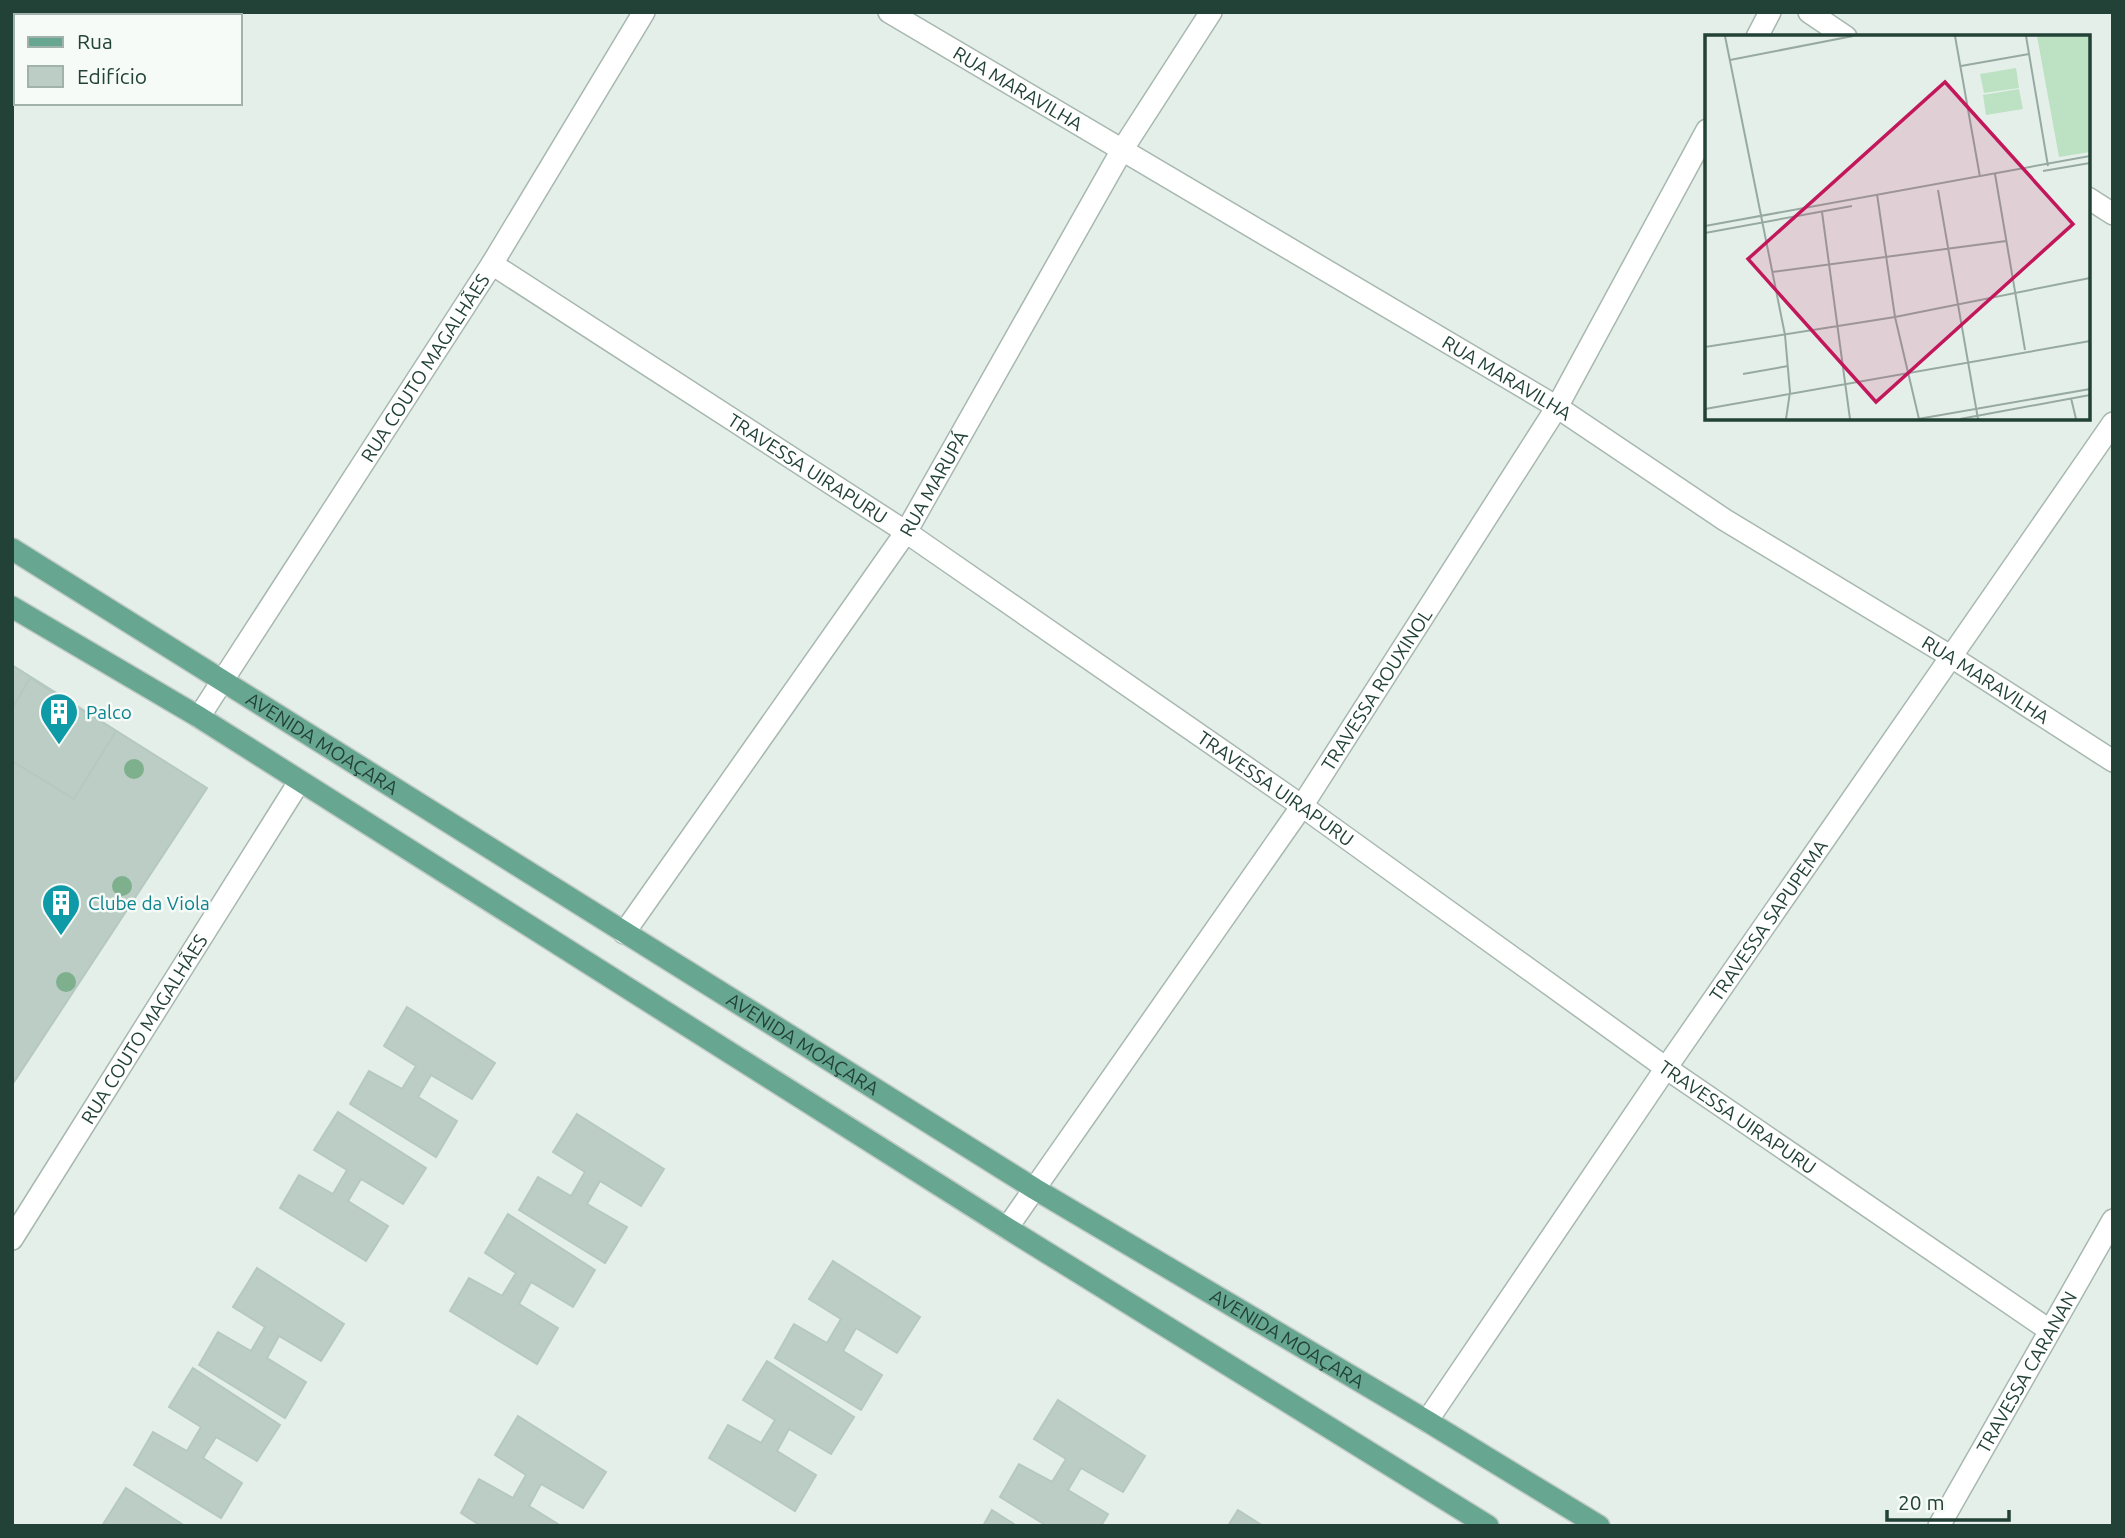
<svg xmlns="http://www.w3.org/2000/svg" width="2125" height="1538" font-family="Ubuntu,sans-serif">
	<style>
		.building { fill: #bccdc5; stroke: #b6c9c0; stroke-width: 2 }
		.lines { fill: none; stroke-linecap: round; stroke-linejoin: round }
		.minor-casing { stroke: #a7b8b0; stroke-width: 24 }
		.major-casing { stroke: #c1cac7; stroke-width: 24 }
		.minor { stroke: #fff; stroke-width: 21 }
		.major { stroke: #67a791; stroke-width: 21 }
		.tree { fill: #7eb08e }
		.labels { text-anchor: middle; dominant-baseline: central; stroke-width: 5; stroke-linejoin: round; paint-order: stroke }
		.street-label { font-size: 19px; fill: #224237; stroke: #f6fbf8 }
		.culture-label { font-size: 19px; fill: #0d838f; stroke: #f6fbf8; text-anchor: start }
		.inset-road { fill: none; stroke: #97aaa2; stroke-width: 2 }
		.view { fill: #c2185b; fill-opacity: 0.15; stroke: #c2185b; stroke-width: 3.5 }
		.inset-edge { fill: none; stroke: #224237; stroke-width: 3.5 }
	</style>
	<rect width="100%" height="100%" fill="#e5efe9"/>
	<g class="building">
		<polygon points="12,665 207,788 12,1085"/>
		<polygon points="30,678 116,731 74,799 12,761 12,709"/>
		<polygon points="407,1007 495,1063 472,1099 431,1075 418,1097 457,1121 436,1157 350,1104 369,1071 402,1089 416,1066 384,1046"/>
		<polygon points="338,1112 426,1168 403,1204 361,1179 348,1201 388,1226 366,1261 280,1208 299,1175 333,1194 347,1170 314,1150"/>
		<polygon points="577,1114 664,1169 641,1206 600,1181 587,1204 627,1227 605,1263 519,1210 538,1177 571,1196 585,1172 553,1152"/>
		<polygon points="508,1214 595,1270 573,1307 531,1282 519,1304 558,1328 537,1364 450,1311 469,1278 502,1296 516,1273 485,1253"/>
		<polygon points="833,1261 920,1317 897,1353 856,1328 843,1351 882,1375 861,1410 775,1358 794,1324 827,1343 841,1319 809,1299"/>
		<polygon points="257,1268 344,1324 321,1361 279,1336 267,1358 306,1382 285,1418 199,1365 218,1332 251,1351 265,1327 233,1307"/>
		<polygon points="767,1361 854,1417 831,1454 789,1429 777,1451 816,1475 795,1511 709,1458 728,1425 761,1443 775,1420 743,1400"/>
		<polygon points="193,1368 280,1425 257,1461 216,1437 203,1458 242,1483 221,1518 134,1465 153,1432 187,1451 201,1427 169,1407"/>
		<polygon points="1058,1400 1145,1456 1123,1492 1081,1468 1068,1490 1108,1514 1101,1526 1047,1526 1000,1497 1019,1464 1052,1482 1066,1459 1034,1439"/>
		<polygon points="518,1416 606,1472 583,1508 541,1484 529,1506 561,1526 481,1526 461,1513 479,1479 513,1498 526,1475 495,1455"/>
		<polygon points="126,1488 185,1526 102,1526"/>
		<polygon points="992,1510 1017,1526 983,1526"/>
		<polygon points="1238,1510 1263,1526 1228,1526"/>
	</g>
	<g class="lines">
		<defs>
			<g id="minor">
				<path id="s1" d="M889 12 1557 407 1725 520 1950 656 2113 761"/>
				<polyline points="1809,12 1846,37"/>
				<polyline points="1757,37 1770,12"/>
				<polyline points="2088,198 2113,214"/>
				<path id="s2" d="M492 264 906 532 1302 806 1666 1068 2049 1330"/>
				<path id="s3" d="M199 717 492 264 644 12"/>
				<path id="s4" d="M624 933 906 532 1122 150 1211 12"/>
				<path id="s5" d="M1007 1228 1302 806 1557 407 1707 130"/>
				<path id="s6" d="M12 1239 299 782"/>
				<path id="s7" d="M1427 1421 1666 1068 2113 423"/>
				<path id="s8" d="M1939 1526 2113 1220"/>
			</g>
			<g id="major">
				<path id="s9" d="M12 549 1035 1189 1427 1421 1599 1526"/>
				<polyline points="12,607 199,717 1007,1228 1488,1526"/>
			</g>
		</defs>
		<use href="#minor" class="minor-casing"/>
		<use href="#major" class="major-casing"/>
		<use href="#minor" class="minor"/>
		<use href="#major" class="major"/>
	</g>
	<g class="tree">
		<circle cx="134" cy="769" r="10"/>
		<circle cx="122" cy="886" r="10"/>
		<circle cx="66" cy="982" r="10"/>
	</g>
	<defs>
		<symbol id="building-pin" viewBox="-11 -11 22 30"><path d="M0 17L-7.5 6A9.5 9.5 0 1 1 7.5 6Z" fill="#0f9aa8" stroke="#f6fbf8"/><path d="M-4-6H4V6H1V3H-1V6H-4ZM-2.5-4.3h1.7v1.8h-1.7ZM.8-4.3h1.7v1.8H.8ZM-2.5-1h1.7V.8h-1.7ZM.8-1h1.7V.8H.8Z" fill="#fff"/></symbol>
	</defs>
	<g fill-rule="evenodd">
		<use href="#building-pin" x="37" y="690" width="44" height="60"/>
		<use href="#building-pin" x="39" y="881" width="44" height="60"/>
	</g>
	<g class="labels">
		<g class="street-label">
			<text stroke="none"><textPath href="#s1" startOffset="150">RUA MARAVILHA</textPath></text>
			<text stroke="none"><textPath href="#s3" startOffset="416">RUA COUTO MAGALHÃES</textPath></text>
			<text stroke="none"><textPath href="#s1" startOffset="718">RUA MARAVILHA</textPath></text>
			<text stroke="none"><textPath href="#s2" startOffset="376">TRAVESSA UIRAPURU</textPath></text>
			<text stroke="none"><textPath href="#s4" startOffset="546">RUA MARUPÁ</textPath></text>
			<text stroke="none"><textPath href="#s1" startOffset="1284">RUA MARAVILHA</textPath></text>
			<text stroke="none"><textPath href="#s5" startOffset="653">TRAVESSA ROUXINOL</textPath></text>
			<text stroke="none"><textPath href="#s9" startOffset="366">AVENIDA MOAÇARA</textPath></text>
			<text stroke="none"><textPath href="#s2" startOffset="943">TRAVESSA UIRAPURU</textPath></text>
			<text stroke="none"><textPath href="#s7" startOffset="606">TRAVESSA SAPUPEMA</textPath></text>
			<text stroke="none"><textPath href="#s6" startOffset="248">RUA COUTO MAGALHÃES</textPath></text>
			<text stroke="none"><textPath href="#s9" startOffset="933">AVENIDA MOAÇARA</textPath></text>
			<text stroke="none"><textPath href="#s2" startOffset="1510">TRAVESSA UIRAPURU</textPath></text>
			<text stroke="none"><textPath href="#s9" startOffset="1500">AVENIDA MOAÇARA</textPath></text>
			<text stroke="none"><textPath href="#s8" startOffset="177">TRAVESSA CARANAN</textPath></text>
		</g>
		<g class="culture-label">
			<text x="86" y="712">Palco</text>
			<text x="88" y="903">Clube da Viola</text>
		</g>
	</g>
	<g transform="translate(1705 35)">
		<rect width="385" height="385" fill="#e5efe9"/>
		<path d="M332 1H385V117L354 122ZM311 33 314 53 279 58 275 39ZM314 54 318 74 281 80 278 60Z" fill="#bde1c3"/>
		<path class="inset-road" d="M20 1 80 300 85 357 81 384M250 1 275 142M321 1 343 131M25 25 148 1M256 31 324 19M338 136 385 128M290 139 320 315M233 155 273 384M172 159 190 282 214 384M117 177 145 384M0 191 385 121M0 198 147 171M67 237 301 206M0 312 190 282 385 243M38 339 83 331M366 363 371 384M0 374 385 306M213 384 385 354M255 384 385 360"/>
		<path class="view" d="M240 47 368 189 171 367 43 224Z"/>
		<rect width="385" height="385" class="inset-edge"/>
	</g>
	<rect width="2125" height="1538" fill="none" stroke="#224237" stroke-width="28"/>
	<rect x="14" y="14" width="228" height="91" fill="#f6fbf8" stroke="#a1b1ab" stroke-width="2"/>
	<rect x="28" y="37" width="35" height="10" fill="#67a791" stroke="#a1b1ab" stroke-width="2"/>
	<text x="77" y="49" font-size="21" fill="#224237">Rua</text>
	<rect x="28" y="66" width="35" height="21" fill="#bccdc5" stroke="#a1b1ab" stroke-width="2"/>
	<text x="77" y="84" font-size="21" fill="#224237">Edifício</text>
	<path d="M1887 1510v10h122v-10" fill="none" stroke="#224237" stroke-width="3.5"/>
	<text x="1898" y="1510" font-size="21" fill="#224237" stroke="#f6fbf8" stroke-width="5" paint-order="stroke">20 m</text>
</svg>
